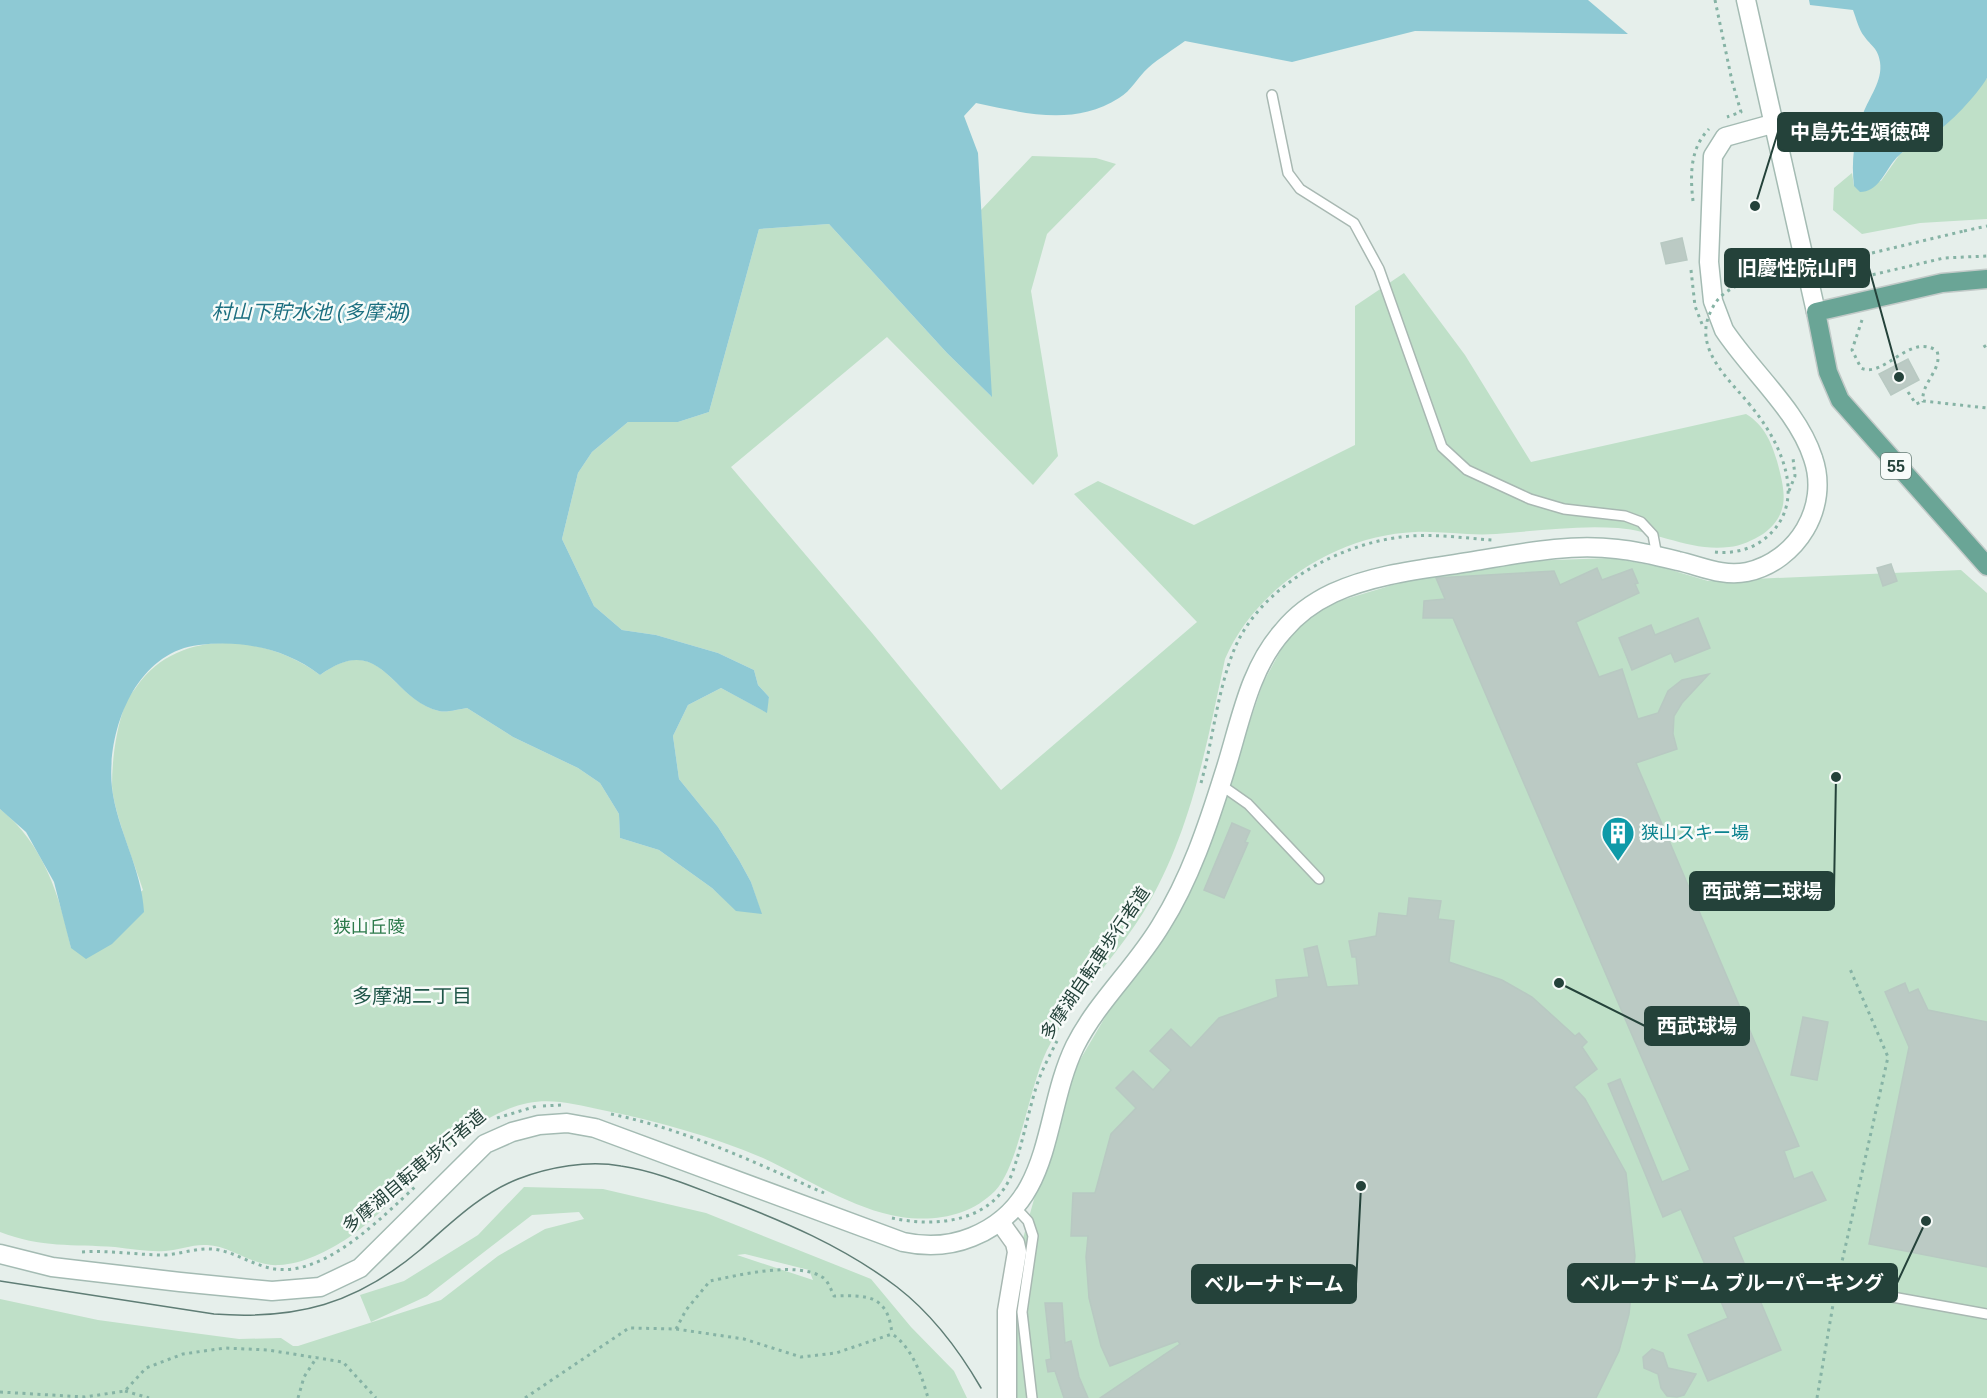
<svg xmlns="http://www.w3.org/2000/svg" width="1987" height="1398" font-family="Helvetica,'Noto Sans JP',sans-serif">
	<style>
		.green { fill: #bfe0c8; fill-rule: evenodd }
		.water { fill: #8ec9d4 }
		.building { fill: #bbcac4; stroke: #b8c9c2; stroke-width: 1.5 }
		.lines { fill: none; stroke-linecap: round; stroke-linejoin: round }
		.lane-casing { stroke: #a8b8b2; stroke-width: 12 }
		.street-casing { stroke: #a8b8b2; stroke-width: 21 }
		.secondary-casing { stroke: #a4bbb3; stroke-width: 21 }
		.primary-casing { stroke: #c2cac8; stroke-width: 21 }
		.path { stroke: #86b3a5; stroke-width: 3; stroke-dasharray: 3 4.5; stroke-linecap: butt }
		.lane { stroke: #fff; stroke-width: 9 }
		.street { stroke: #fff; stroke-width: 18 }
		.secondary { stroke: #fff; stroke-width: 18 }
		.primary { stroke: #6aa596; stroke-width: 18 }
		.tram { stroke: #5f7d75; stroke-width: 1.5 }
		.path-bridge { stroke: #86b3a5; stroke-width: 3; stroke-dasharray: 3 4.5; stroke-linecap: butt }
		.labels { text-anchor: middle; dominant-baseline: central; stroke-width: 5; stroke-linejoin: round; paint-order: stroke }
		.shield { fill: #f7fbf9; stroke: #637a73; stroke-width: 1.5 }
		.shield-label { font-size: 16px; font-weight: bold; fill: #24423a }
		.culture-label { font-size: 18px; fill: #0d838f; stroke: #f7fbf9; text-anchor: start }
		.park-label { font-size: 18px; fill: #2d7a4b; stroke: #f7fbf9 }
		.street-label { font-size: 18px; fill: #24423a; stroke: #f7fbf9 }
		.water-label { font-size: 20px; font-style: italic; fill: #1c6f80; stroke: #f7fbf9 }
		.neighbourhood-label { font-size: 20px; fill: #1f5548; stroke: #f7fbf9 }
		.leader { fill: none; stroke: #24423a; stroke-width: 2 }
		.callout-dot { fill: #24423a; stroke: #f7fbf9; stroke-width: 2 }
		.callout { fill: #24423a; stroke: #24423a; stroke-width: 2 }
		.callout-label { font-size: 20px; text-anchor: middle; font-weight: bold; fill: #fff }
	</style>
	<rect width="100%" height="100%" fill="#e6efeb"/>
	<g class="green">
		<polygon points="1987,78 1987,219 1920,223 1862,234 1833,210 1834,188 1852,173 1854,186 1881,181 1900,154 1947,123"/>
		<path d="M1032 156 1096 158 1116 164 1047 234 1031 291 1058 456 1033 485 887 337 731 467 872 633 1001 790 1197 622 1074 494 1098 481 1194 525 1355 445V306L1404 273 1465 355 1531 462 1746 414C1764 425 1771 441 1777 461 1785 491 1791 513 1763 534 1753 540 1741 546 1729 547 1691 552 1656 531 1618 528 1577 525 1537 531 1496 534 1469 536 1442 531 1415 532 1337 535 1256 587 1225 659 1206 747 1191 834 1143 913 1114 959 1071 1003 1047 1050 1029 1087 1019 1166 995 1191 970 1216 935 1222 901 1217 852 1209 808 1179 763 1158 711 1136 657 1121 602 1110 578 1105 553 1098 528 1103 456 1118 407 1198 348 1238 328 1251 303 1264 279 1265 253 1267 232 1246 207 1245 193 1244 179 1250 165 1251 149 1252 132 1249 115 1247 73 1244 41 1248 0 1232V809C43 843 60 896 71 948L143 890C135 865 113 810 112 786 112 759 116 730 125 705 127 698 133 692 137 686 179 626 267 635 320 675 382 630 389 698 439 711 447 713 459 709 467 708L513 737 578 768 600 783 619 814 620 838 659 850 712 888 736 910 761 913 751 882 739 860 718 827 679 779 673 736 688 705 721 688 766 712 769 697 758 685 754 670 718 653 656 635 622 630 594 606 562 539 578 473 592 452 628 422H678L709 412 759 229 829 224 947 353 991 396 981 210Z"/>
		<polygon points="1612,558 1661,567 1708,581 1961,570 1987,593 1987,1398 1016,1398 1012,1363 1022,1242 1067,1082 1107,1014 1153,951 1219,812 1263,683 1289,635 1329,604 1406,581 1525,561"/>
		<path d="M524 1187 603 1189 706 1213 871 1279 911 1327 954 1371 967 1398H0V1299L98 1320 186 1332 239 1339 281 1338 293 1346H298L441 1300 498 1256 545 1229 584 1219 579 1212 532 1215 427 1296 371 1322 360 1295 404 1281 478 1235ZM745 1254 809 1270 813 1280 737 1255Z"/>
	</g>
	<g class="water">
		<path d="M0 0H1588L1628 34 1415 31 1292 62 1185 41C1173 50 1159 58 1148 68 1138 77 1131 91 1119 98 1073 127 1024 113 976 103L964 116 978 153 992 397 947 353 829 224 759 229 709 412 678 422H628L592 452 578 473 562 539 594 606 622 630 656 635 718 653 754 670 758 685 769 697 767 713 721 688 688 705 673 736 679 779 718 827 739 860 751 882 762 914 736 911 712 888 659 850 620 838 619 814 600 783 578 768 513 737 467 708C459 709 447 713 439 711 390 699 382 630 320 675 285 648 242 640 199 645 135 652 106 732 112 788 117 830 142 869 144 912L112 944 86 959 71 948 54 882 26 832 0 809Z"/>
		<path d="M1809 0H1987V78C1976 96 1950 124 1932 135 1918 144 1903 148 1893 162 1884 174 1877 192 1860 192L1854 186C1851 161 1854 138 1863 114 1869 97 1883 81 1880 62 1878 48 1871 46 1864 36 1859 30 1856 18 1853 10L1810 5Z"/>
	</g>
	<g class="building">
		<polygon points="1682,238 1687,260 1666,264 1661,243"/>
		<polygon points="1908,359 1919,380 1891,395 1879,374"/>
		<polygon points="1891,564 1897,581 1883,586 1877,568"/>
		<polygon points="1597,568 1602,580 1632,569 1638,583 1635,584 1639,593 1576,622 1599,677 1622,669 1638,719 1658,713 1668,691 1682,680 1709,674 1682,703 1674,716 1673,734 1677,749 1636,763 1799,1146 1784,1151 1794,1179 1812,1172 1826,1200 1733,1237 1781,1350 1708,1381 1688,1335 1728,1318 1681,1209 1663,1217 1608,1084 1620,1079 1662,1182 1690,1170 1453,618 1423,618 1424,601 1445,599 1436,578 1554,571 1560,585"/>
		<polygon points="1698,618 1710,648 1675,662 1671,653 1632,670 1619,638 1651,625 1655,635"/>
		<polygon points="1232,823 1250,831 1245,842 1248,843 1224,898 1204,890"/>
		<polygon points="1409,898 1441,901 1438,919 1454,921 1449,962 1502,980 1532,997 1575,1036 1579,1033 1587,1042 1582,1047 1597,1069 1574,1087 1585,1099 1626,1173 1635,1256 1629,1314 1619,1351 1596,1398 1100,1398 1180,1344 1178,1341 1110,1366 1101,1346 1089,1298 1086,1257 1088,1236 1071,1236 1073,1193 1095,1193 1111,1134 1136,1108 1116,1088 1133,1071 1153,1090 1171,1070 1150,1051 1171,1029 1191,1048 1219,1018 1278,997 1276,980 1309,977 1304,949 1317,946 1327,987 1359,985 1356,957 1352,957 1349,941 1376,936 1379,913 1407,916"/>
		<polygon points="1905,983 1909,993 1918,989 1928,1010 1987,1022 1987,1267 1869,1244 1909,1047 1885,992"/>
		<polygon points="1803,1017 1828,1022 1817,1080 1791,1075"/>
		<polygon points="1045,1303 1062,1303 1065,1343 1071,1341 1079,1377 1088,1398 1064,1398 1055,1371 1048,1372 1046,1360 1051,1359"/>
		<polygon points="1652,1349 1663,1353 1668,1368 1696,1374 1684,1395 1677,1397 1667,1396 1661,1388 1658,1374 1644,1368 1643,1357"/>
	</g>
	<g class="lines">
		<defs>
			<g id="lane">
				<polyline points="1272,95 1288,173 1300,189 1354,223 1379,269 1442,447 1467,470 1530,499 1564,509 1625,516 1641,522 1653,535 1657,556"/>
				<polyline points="1221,785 1248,804 1319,879"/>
				<polyline points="1016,1208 1028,1221 1033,1236 1022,1312 1032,1398"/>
				<polyline points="1837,1287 1987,1314"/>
			</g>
			<polyline id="street" points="1000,1222 1015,1243 1017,1252 1007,1311 1007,1398"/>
			<g id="secondary">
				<polyline points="1746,0 1816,312"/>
				<path d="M0 1254 52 1267 180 1282 272 1291 320 1287 360 1268 485 1144 512 1132 539 1125 567 1123 595 1128 903 1242C926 1247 950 1246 972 1237 1055 1204 1042 1114 1075 1046 1097 1002 1136 967 1161 925 1190 879 1208 825 1224 774 1240 725 1248 670 1283 631 1296 615 1314 602 1333 593 1374 574 1424 569 1469 562 1519 554 1567 543 1617 549 1637 551 1658 556 1678 561 1701 566 1722 577 1747 572 1797 561 1830 507 1813 458 1798 411 1751 371 1724 330L1713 301 1709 262 1713 156 1725 137 1772 124"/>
			</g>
			<polyline id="primary" points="1987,279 1942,283 1816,312 1828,372 1840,400 1987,566"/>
		</defs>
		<use href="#lane" class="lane-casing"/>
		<use href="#street" class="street-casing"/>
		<use href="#secondary" class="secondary-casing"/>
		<use href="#primary" class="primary-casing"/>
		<g class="path">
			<polyline points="1715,0 1732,81 1741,112 1727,117"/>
			<path d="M1693 201C1690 175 1690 148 1709 129"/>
			<polyline points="1964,231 1987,226"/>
			<polyline points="1691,270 1695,306 1702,324"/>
			<polyline points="1823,271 1846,281 1944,258 1987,256"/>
			<path d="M1862 320 1852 350 1861 368C1884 379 1910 332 1937 351 1943 370 1921 382 1923 401L1987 408"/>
			<polyline points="1984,345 1987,350"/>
			<polyline points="1908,392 1916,404 1923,401"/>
			<polyline points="1789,491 1795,476 1793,458"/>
			<path d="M1715 552C1731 554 1750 550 1763 540 1811 504 1781 442 1750 405"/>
			<path d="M1201 783C1213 740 1217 692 1234 650 1259 588 1336 545 1401 537 1430 533 1462 538 1492 540"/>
			<polyline points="543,1106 561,1105"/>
			<path d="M611 1114C687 1130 754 1162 824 1193"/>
			<polyline points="497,1118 537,1106"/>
			<path d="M892 1218C937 1228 995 1222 1013 1171 1022 1145 1027 1118 1035 1091 1040 1073 1049 1057 1057 1041"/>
			<path d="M82 1252C110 1250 137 1255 164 1255 183 1254 200 1246 219 1250 238 1254 255 1266 275 1269 326 1276 382 1217 416 1186"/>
			<polyline points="1839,1275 1888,1057 1850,969"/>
			<path d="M676 1329 686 1310 710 1281C739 1275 796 1261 822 1277 828 1280 831 1290 834 1296 868 1295 888 1295 892 1334"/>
			<polyline points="125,1391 149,1398"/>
			<polyline points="0,1392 85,1397 125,1391 146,1368 183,1354 225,1348 268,1350 343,1362 376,1398"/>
			<polyline points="298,1398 304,1377 317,1357"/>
			<path d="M525 1398 629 1328 676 1329 744 1339 801 1357 836 1353 892 1334C912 1347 922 1376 928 1398"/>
			<polyline points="1817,1398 1834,1299"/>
		</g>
		<use href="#lane" class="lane"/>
		<use href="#street" class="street"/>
		<use href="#secondary" class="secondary"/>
		<use href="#primary" class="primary"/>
		<path class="tram" d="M0 1281 214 1314C297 1320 356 1304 420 1250 450 1224 480 1194 518 1179 549 1167 588 1160 621 1166 655 1171 688 1185 720 1197 783 1221 843 1246 897 1287 932 1314 959 1350 981 1388"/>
		<path class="path-bridge" d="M1750 405C1729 379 1692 348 1711 311 1717 297 1728 289 1742 284L1964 231"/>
	</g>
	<defs>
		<symbol id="building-pin" viewBox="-11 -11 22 30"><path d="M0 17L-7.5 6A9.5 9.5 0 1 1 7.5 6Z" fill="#0f9aa8" stroke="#f7fbf9"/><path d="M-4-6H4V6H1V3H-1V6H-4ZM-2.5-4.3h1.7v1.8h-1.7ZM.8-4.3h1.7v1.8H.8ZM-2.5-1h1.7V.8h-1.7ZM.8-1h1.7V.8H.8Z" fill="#fff"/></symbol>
	</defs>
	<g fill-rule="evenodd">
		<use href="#building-pin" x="1599" y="814" width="38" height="52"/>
	</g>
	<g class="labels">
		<rect class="shield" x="1881" y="453" width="30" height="26" rx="4.5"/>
		<g class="shield-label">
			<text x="1896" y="466">55</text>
		</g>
		<g class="culture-label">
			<text x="1641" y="833">狭山スキー場</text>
		</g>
		<g class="park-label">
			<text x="369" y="927">狭山丘陵</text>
		</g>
		<g class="street-label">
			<text transform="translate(1095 963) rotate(-56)">多摩湖自転車歩行者道</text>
			<text transform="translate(414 1171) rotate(-40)">多摩湖自転車歩行者道</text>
		</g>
		<g class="water-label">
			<text x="311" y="312">村山下貯水池 (多摩湖)</text>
		</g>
		<g class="neighbourhood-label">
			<text x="412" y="996">多摩湖二丁目</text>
		</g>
	</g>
	<path class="leader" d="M1755 206L1778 132M1899 377L1869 268M1836 777L1834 891M1559 983L1645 1026M1926 1221L1897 1283M1361 1186L1356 1284"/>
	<g class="callout-dot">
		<circle cx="1755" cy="206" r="6"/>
		<circle cx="1899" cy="377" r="6"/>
		<circle cx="1836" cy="777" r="6"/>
		<circle cx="1559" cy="983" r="6"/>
		<circle cx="1926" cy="1221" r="6"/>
		<circle cx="1361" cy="1186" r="6"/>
	</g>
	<g class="callout">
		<rect x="1778" y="113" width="164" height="38" rx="6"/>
		<rect x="1725" y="249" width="144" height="38" rx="6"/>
		<rect x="1690" y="872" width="144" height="38" rx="6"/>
		<rect x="1645" y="1007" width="104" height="38" rx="6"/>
		<rect x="1568" y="1264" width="329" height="38" rx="6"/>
		<rect x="1192" y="1265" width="164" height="38" rx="6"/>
	</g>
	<g class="callout-label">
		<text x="1860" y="139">中島先生頌徳碑</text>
		<text x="1797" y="275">旧慶性院山門</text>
		<text x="1762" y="898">西武第二球場</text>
		<text x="1697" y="1033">西武球場</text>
		<text x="1732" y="1290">ベルーナドーム ブルーパーキング</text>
		<text x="1274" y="1291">ベルーナドーム</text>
	</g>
</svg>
